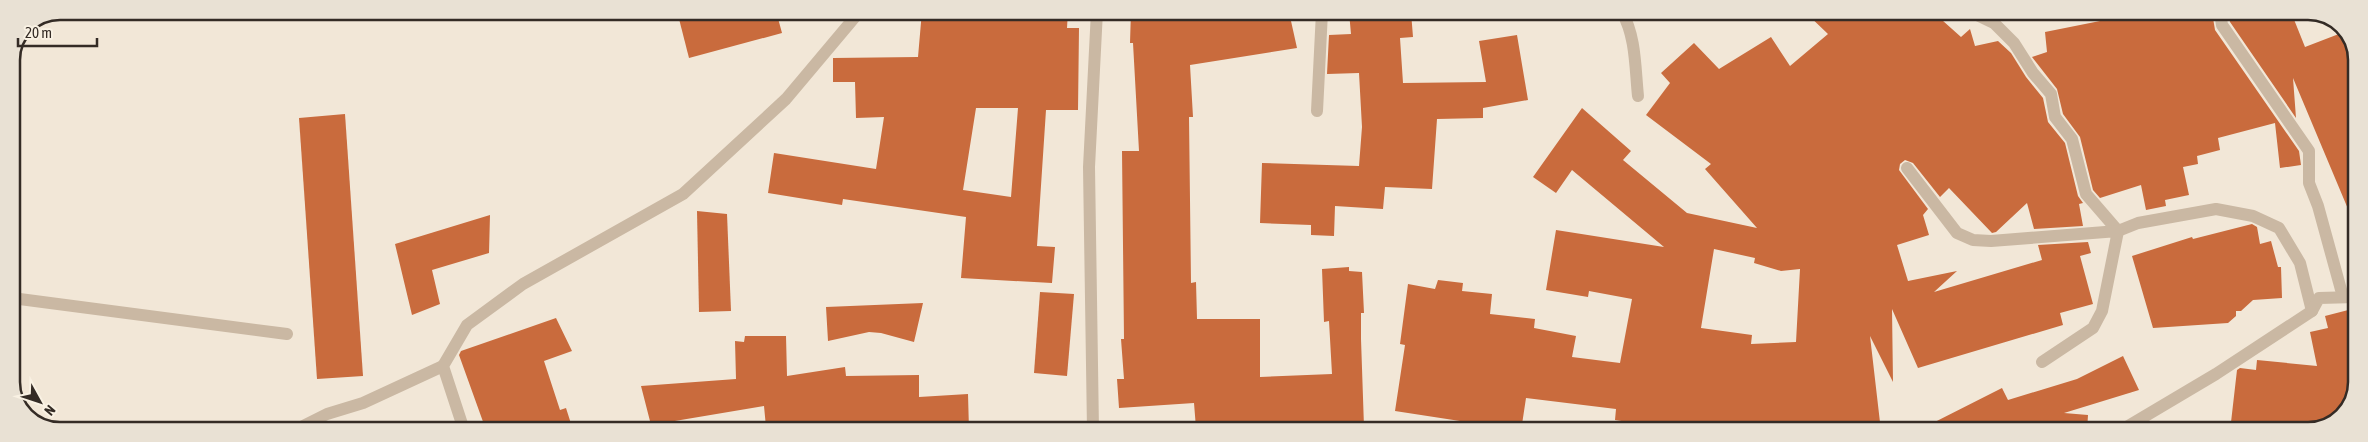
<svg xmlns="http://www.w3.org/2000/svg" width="2368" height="442" font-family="'Asap Condensed',sans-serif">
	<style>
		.building { fill: #c96b3d; fill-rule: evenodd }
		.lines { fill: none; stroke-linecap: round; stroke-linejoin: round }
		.street { stroke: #cab8a3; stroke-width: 12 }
		.rim { fill: none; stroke: #342b25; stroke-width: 2.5 }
	</style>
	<rect width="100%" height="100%" fill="#f2e7d7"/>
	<g class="building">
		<polygon points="677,11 776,11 782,33 689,58"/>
		<path d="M922 11H1068L1067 28H1079L1078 110H1046L1037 246 1055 247 1052 283 961 278 966 217 843 199 842 205 768 193 774 153 876 169 884 117 856 118 855 82H833V58L918 57ZM976 108H1018L1011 197 963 190Z"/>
		<polygon points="1131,11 1289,12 1297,48 1190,65 1193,117 1189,117 1191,283 1196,282 1197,319 1260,319 1260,377 1332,374 1329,321 1324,322 1322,269 1349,267 1349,271 1362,272 1364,313 1361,313 1361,339 1364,427 1221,431 1221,427 1196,428 1194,403 1119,408 1117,379 1124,379 1121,339 1124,339 1122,151 1139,151 1133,43 1130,43"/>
		<polygon points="1349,12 1411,12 1413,37 1400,38 1403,83 1486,82 1479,41 1517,35 1528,100 1483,108 1483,118 1437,119 1432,189 1385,187 1383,209 1335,206 1334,236 1311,235 1311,225 1260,223 1262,163 1359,166 1362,127 1359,73 1327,74 1329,35 1351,34"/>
		<path d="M1805 12H1933L1961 37 1970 29 1975 46 1998 41 2011 53 2026 77 2043 98 2048 122 2065 143 2078 196 2083 203 2079 204 2083 226 2034 229 2027 203 1996 232 1992 233 1949 188 1940 197 1913 163 1905 160 1900 164 1899 170 1928 209 1923 215 1929 235 1897 245 1908 281 1957 271 1934 292 2042 260 2038 245 2088 242 2091 253 2080 256 2093 304 2060 313 2063 325 1918 368 1892 309 1893 382 1870 336 1881 431H1655L1656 428 1646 427 1647 425 1615 420 1616 409 1526 398 1521 431H1472L1473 423 1395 411 1405 345 1400 344 1408 284 1435 289 1438 280 1463 283 1462 291 1492 294 1490 314 1535 319 1534 328 1576 336 1572 357 1620 363 1632 299 1589 291 1588 297 1546 290 1556 230 1664 247 1572 170 1556 193 1533 177 1582 108 1631 151 1623 160 1687 213 1757 228 1705 169 1711 164 1646 115 1670 83 1661 73 1694 43 1719 69 1771 37 1790 66 1828 34ZM1714 249 1755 258 1754 263 1781 271 1800 269 1796 342 1751 344 1752 335 1701 328Z"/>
		<polygon points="2145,12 2212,12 2215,30 2299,151 2301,165 2280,168 2275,123 2218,138 2220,150 2197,156 2198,164 2183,167 2189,195 2165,200 2166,206 2146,210 2141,185 2100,198 2093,190 2080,137 2063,114 2057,89 2032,57 2047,52 2045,32"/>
		<polygon points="2228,12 2291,12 2305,47 2344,32 2356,63 2356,228 2293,78 2296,118 2230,22"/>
		<polygon points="345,114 363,376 317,379 299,118"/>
		<polygon points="697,211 727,214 731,311 699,312"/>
		<polygon points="490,215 489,253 432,270 440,304 412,315 395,244"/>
		<polygon points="2252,224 2257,227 2260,244 2271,241 2278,267 2281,267 2282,298 2253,300 2241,311 2236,311 2236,316 2228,323 2153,328 2132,256 2192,237 2193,239"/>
		<polygon points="1040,292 1074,294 1067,376 1034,373"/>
		<polygon points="923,303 914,342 881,333 869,332 828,341 826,307"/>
		<polygon points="2356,308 2356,388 2340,418 2324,425 2296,422 2295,431 2230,431 2237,370 2240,368 2256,370 2257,360 2317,366 2310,332 2328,328 2325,316"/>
		<polygon points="556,318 572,351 544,361 560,410 566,408 573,430 486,430 459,355 461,351"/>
		<polygon points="745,336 786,336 787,376 845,367 846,376 919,375 919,397 968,394 969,430 830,430 829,426 766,427 764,406 651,425 641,386 736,379 735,341 744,342"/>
		<polygon points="2123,356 2139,390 2064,413 2088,415 2087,431 1917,431 2002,388 2008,400 2077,379"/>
	</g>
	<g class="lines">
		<g class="street">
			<path d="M1622 12C1636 37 1635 67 1638 96"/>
			<polyline points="1971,12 1994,23 2014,43 2033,73 2051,94 2055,117 2072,139 2086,194 2118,231 2138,223 2216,209 2253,216 2279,228 2300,263 2312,311"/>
			<polyline points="2220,12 2222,25 2309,151 2309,183 2318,206 2343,297"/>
			<polyline points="1317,111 1322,12"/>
			<polyline points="1907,168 1957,233 1973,240 1991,241 2118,231 2102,311 2093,328 2042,362"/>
			<polyline points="12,298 287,334"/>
			<polyline points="295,430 327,414 363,403 443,366"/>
			<polyline points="464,430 443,366 467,325 523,284 683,194 786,99 860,11"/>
			<polyline points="1093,430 1089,167 1097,11"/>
			<polyline points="2120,431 2216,374 2312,311 2319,298 2356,297"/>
		</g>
	</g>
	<path d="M0 0H2368V442H0ZM60 20H2308A40 40 0 0 1 2348 60V382A40 40 0 0 1 2308 422H60A40 40 0 0 1 20 382V60A40 40 0 0 1 60 20Z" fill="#e9e1d4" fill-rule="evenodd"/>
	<path class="rim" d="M60 20H2308A40 40 0 0 1 2348 60V382A40 40 0 0 1 2308 422H60A40 40 0 0 1 20 382V60A40 40 0 0 1 60 20Z"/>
	<g transform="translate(40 402) rotate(130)" stroke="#f9f1e3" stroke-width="4" paint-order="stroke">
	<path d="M0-4L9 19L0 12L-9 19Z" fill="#342b25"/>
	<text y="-8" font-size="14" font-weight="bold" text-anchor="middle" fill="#342b25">N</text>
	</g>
	<path d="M18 38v8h79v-8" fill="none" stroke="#342b25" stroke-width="2.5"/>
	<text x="25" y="38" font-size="15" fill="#342b25" stroke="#f9f1e3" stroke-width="4" paint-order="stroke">20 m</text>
</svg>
